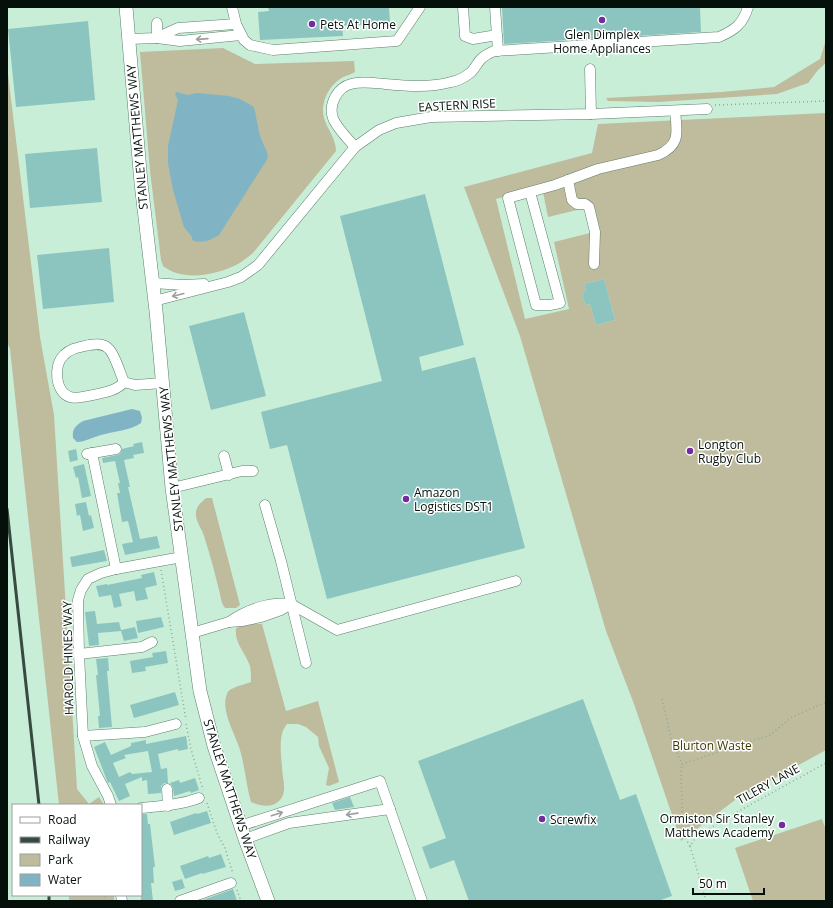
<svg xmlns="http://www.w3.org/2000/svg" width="833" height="908" font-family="'Open Sans',sans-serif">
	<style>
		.green { fill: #bfbb9d; fill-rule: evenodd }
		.water { fill: #80b4c5 }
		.building { fill: #8cc5c0; fill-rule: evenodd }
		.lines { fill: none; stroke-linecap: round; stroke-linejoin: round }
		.minor-casing { stroke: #5d7f6c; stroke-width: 11 }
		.major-casing { stroke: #5d7f6c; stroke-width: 14 }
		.path { stroke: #8ba998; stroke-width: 1.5; stroke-dasharray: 1 3; stroke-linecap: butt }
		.minor { stroke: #fff; stroke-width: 10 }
		.major { stroke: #fff; stroke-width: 13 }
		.rail { stroke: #374a3f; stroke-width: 3 }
		.oneway { stroke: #9b9f9d }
		.poi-dot { fill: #722ca0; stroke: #fff; stroke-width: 1.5 }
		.labels { text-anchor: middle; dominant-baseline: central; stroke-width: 3; stroke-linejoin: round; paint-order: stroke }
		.poi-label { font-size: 12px; fill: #041009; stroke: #fff; text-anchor: start }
		.street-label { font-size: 12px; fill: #041009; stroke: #fff }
		.park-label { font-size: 12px; fill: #403800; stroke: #fff }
	</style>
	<rect width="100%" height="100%" fill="#c8eed8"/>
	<g class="green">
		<polygon points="826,40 826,63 818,70 808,83 777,94 659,102 608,101 606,98 722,92 774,87 820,59"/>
		<path d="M223 48 255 64 354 61 355 72C350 75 344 76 340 79 328 87 320 104 324 118 327 129 336 138 336 151L253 253C248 257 243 261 238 264 217 275 183 282 163 266L161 260 150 171 140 52Z"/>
		<polygon points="7,66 40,337 54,415 77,789 89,804 99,797 104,805 59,805 10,349 7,342"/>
		<path d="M826 113V750L735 800 681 841 634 704 606 631 520 336 464 187 592 153 598 124ZM542 187 548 217 585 208 590 233 554 242 569 309 525 319 496 199ZM604 279 615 320 596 325 590 304 585 305 582 292 586 291 584 284Z"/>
		<path d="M206 498H212L240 605 236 608H225L222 603C217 580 211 558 204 536 202 529 195 521 196 513 196 506 202 502 206 498Z"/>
		<path d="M245 624H262L286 711 318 701 339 782 329 786 326 785 329 768 319 746 318 737 306 727 298 724H287C278 734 281 754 282 767 282 776 286 786 283 795 277 809 262 807 251 802 246 785 245 767 240 750 236 735 220 711 227 694 229 687 244 685 251 682 251 677 251 671 250 666 245 652 234 643 236 628Z"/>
		<polygon points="822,819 826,830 826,901 753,901 735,848"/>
		<rect x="69" y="895" width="45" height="6"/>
	</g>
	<g class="water">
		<path d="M177 92 187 95 197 93 229 96 240 99 254 107 260 136 267 152 268 158 219 235C210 241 201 244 192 240V237L184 227 173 190 168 163V146L178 100 175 94Z"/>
		<path d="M132 409 140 411 142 418 141 423C129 431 115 431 101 435 93 437 85 442 77 442L73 438C72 429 75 426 83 421Z"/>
	</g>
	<g class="building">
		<polygon points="268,7 389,7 390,23 342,26 343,36 260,40 258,12 269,11"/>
		<polygon points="502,7 700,7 701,32 504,44"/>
		<polygon points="88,21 95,100 16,107 8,29"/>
		<polygon points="97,148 102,202 30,208 25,154"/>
		<polygon points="425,194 464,345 419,357 422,371 475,357 525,548 327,599 287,445 270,449 261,412 382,381 340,216"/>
		<polygon points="109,248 114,302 43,309 37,255"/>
		<polygon points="604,279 615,320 596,325 590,304 585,305 582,292 586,291 584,284"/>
		<polygon points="244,312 266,396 211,410 189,326"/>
		<polygon points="142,442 144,453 133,455 134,458 124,460 130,487 128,487 140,539 157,536 160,548 125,555 122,544 133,542 128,521 122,522 117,493 120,493 118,483 120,483 115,461 103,463 102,458 117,455 120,454 122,449 134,446 133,444"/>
		<polygon points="76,449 78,460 70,462 68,451"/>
		<polygon points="84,464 91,496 82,498 78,477 76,478 73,467"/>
		<polygon points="86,502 89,516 91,515 94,528 83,531 80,515 77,516 75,504"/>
		<polygon points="104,550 107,561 72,567 70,557"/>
		<polygon points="154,572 157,585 145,588 148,599 136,601 134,591 119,594 122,606 114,608 111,595 99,597 96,586 107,584 107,585 142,578 141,575"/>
		<polygon points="95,611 97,624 119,622 121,630 135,627 138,638 124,641 121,631 98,633 99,645 89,646 85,612"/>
		<polygon points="161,617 164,627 138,633 136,621"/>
		<polygon points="166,651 168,663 145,667 146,671 132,673 130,661 153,657 152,653"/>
		<polygon points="108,658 109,671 107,671 112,727 99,728 98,716 100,716 96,675 98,675 96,659"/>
		<polygon points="175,692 179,705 134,718 130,705"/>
		<polygon points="583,699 620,800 636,794 672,896 658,901 469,901 454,860 430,869 422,847 446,838 418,761"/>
		<path d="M186 736 188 749 178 751V749L158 754 161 769 167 768 168 783H164L161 786V793L148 794 147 780 142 781V777L125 784 130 796 119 801 110 782 108 783 94 747 105 742 111 755 131 746V743L146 740V744ZM148 751 152 772 132 774 130 772 119 777 113 763 126 758 124 755Z"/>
		<polygon points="195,778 199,790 191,793 190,791 174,796 173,788 170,783 179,780 180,783"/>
		<polygon points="350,797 354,807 335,810 332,803"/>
		<polygon points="207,811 211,823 174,835 170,822 196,813 197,814"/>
		<polygon points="141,814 147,814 148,824 150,824 155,867 153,867 154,883 151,883 153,901 141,901"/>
		<polygon points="221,854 226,867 202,874 202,873 185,879 180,866 208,856 209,858"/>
		<polygon points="182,879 185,888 175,891 172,882"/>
		<polygon points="233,889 237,901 200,901"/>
	</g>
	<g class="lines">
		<defs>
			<g id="minor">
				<polyline points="232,7 236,24 244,40 250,45 273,50 397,41 420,7"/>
				<polyline points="463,7 465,36 473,39 497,35"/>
				<polyline points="495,7 498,51"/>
				<polyline points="158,37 178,28 236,24"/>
				<polyline points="157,38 180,41 241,35"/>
				<polyline points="128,39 157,38 157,23"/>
				<polyline points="590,69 591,114"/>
				<path d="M355 147C348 139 336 127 333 118 328 104 338 87 351 84 362 81 373 83 385 84 406 86 430 88 451 82 457 81 465 77 470 73 475 69 477 63 481 59 485 55 490 53 494 51L719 37C735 30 743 24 748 7"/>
				<polyline points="568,180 572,200 577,204 585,204 589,207 595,232 594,264"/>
				<path d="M530 192 560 303 550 305H536L508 198 555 185 598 169 658 155C681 145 677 132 675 111"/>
				<polyline points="153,283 183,285 204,284"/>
				<polyline points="154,301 228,282 241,277 258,265 355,147 379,130 396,123 431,117 591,114 707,109"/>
				<path d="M124 382C116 392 100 393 88 396 82 397 76 399 70 397 55 392 53 365 64 355 71 348 80 347 89 345 96 344 104 343 109 349 115 355 120 373 124 382L135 385 163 383"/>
				<polyline points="92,453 116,569"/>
				<polyline points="87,454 116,449"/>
				<polyline points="224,456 229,475"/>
				<polyline points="172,488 242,471 253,471"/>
				<polyline points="265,505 281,561 306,663"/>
				<path d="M229 622C246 610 270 601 291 604L337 630 516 581"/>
				<polyline points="192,633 229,622 242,621 261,617 281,610 291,604"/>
				<polyline points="79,654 142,647 152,642"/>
				<polyline points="83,736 145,732 176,724"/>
				<polyline points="167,789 168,806"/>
				<polyline points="111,805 108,796 92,766 83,736 79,654 78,600 81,590 88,579 101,573 116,569 182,557"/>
				<path d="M141 808C161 806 180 805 199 798"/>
				<polyline points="240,826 380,781 422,901"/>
				<polyline points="245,839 289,823 390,809"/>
				<polyline points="121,895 122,901"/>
				<polyline points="180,901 231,883"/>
			</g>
			<polyline id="major" points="126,7 141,183 156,311 172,488 200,691 214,746 245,839 268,901"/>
		</defs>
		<use href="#minor" class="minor-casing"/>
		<use href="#major" class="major-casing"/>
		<g class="path">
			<polyline points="715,105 826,101"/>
			<polyline points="161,570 186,720"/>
			<polyline points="662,699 672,742 682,764"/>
			<polyline points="186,724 191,749 203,790"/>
			<polyline points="207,803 217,833 225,848 233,874"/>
			<polyline points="690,846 683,834 681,773 682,764 770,735 792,717 826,702"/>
			<polyline points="237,890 241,901"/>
			<polyline points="103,901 105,895"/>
			<polyline points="706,901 690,846 696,837 728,817 826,763"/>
		</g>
		<use href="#minor" class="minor"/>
		<use href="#major" class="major"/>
		<g class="rail">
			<polyline points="7,509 39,805"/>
			<polyline points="49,895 49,901"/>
		</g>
	</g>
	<defs><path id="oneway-shaft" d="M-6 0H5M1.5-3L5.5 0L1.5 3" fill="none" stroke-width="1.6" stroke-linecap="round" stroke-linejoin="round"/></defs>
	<g class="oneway">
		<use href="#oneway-shaft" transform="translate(202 39) rotate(176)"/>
		<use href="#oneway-shaft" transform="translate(178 295) rotate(166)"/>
		<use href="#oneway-shaft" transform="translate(277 814) rotate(-18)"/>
		<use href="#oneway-shaft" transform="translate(352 814) rotate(172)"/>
	</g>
	<g class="poi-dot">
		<circle cx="602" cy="20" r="4"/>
		<circle cx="312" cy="24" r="4"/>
		<circle cx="690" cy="451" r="4"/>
		<circle cx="406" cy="499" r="4"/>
		<circle cx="542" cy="819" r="4"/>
		<circle cx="782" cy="825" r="4"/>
	</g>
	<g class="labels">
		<g class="poi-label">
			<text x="320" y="24">Pets At Home</text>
			<text x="602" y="34" text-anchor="middle">Glen Dimplex<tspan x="602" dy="14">Home Appliances</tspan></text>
			<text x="698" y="444">Longton<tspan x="698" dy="14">Rugby Club</tspan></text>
			<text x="414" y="492">Amazon<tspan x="414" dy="14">Logistics DST1</tspan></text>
			<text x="774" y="818" text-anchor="end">Ormiston Sir Stanley<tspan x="774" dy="14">Matthews Academy</tspan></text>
			<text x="550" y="819">Screwfix</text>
		</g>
		<g class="street-label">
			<text transform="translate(457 105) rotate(-3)">EASTERN RISE</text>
			<text transform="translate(137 137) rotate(-95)">STANLEY MATTHEWS WAY</text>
			<text transform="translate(171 459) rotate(-96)">STANLEY MATTHEWS WAY</text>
			<text transform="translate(68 658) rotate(-91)">HAROLD HINES WAY</text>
			<text transform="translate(768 784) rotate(-29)">TILERY LANE</text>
			<text transform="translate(230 789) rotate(72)">STANLEY MATTHEWS WAY</text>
		</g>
		<g class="park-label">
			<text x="712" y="745">Blurton Waste</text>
		</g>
	</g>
	<rect width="833" height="908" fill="none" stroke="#041009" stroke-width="16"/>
	<rect x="12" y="804" width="130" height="92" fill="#ffffff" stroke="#9b9f9d"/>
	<rect x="20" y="817" width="20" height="6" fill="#ffffff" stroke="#9b9f9d"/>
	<text x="48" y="824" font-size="12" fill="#041009">Road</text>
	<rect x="20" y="837" width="20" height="6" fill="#374a3f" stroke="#9b9f9d"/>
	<text x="48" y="844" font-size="12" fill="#041009">Railway</text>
	<rect x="20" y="854" width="20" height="12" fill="#bfbb9d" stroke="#9b9f9d"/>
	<text x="48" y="864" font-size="12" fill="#041009">Park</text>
	<rect x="20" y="874" width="20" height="12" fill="#80b4c5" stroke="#9b9f9d"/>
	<text x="48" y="884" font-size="12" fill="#041009">Water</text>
	<path d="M693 888v6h71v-6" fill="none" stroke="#041009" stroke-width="2"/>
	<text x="699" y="888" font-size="12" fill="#041009" stroke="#ffffff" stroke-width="3" paint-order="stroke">50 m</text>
</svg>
